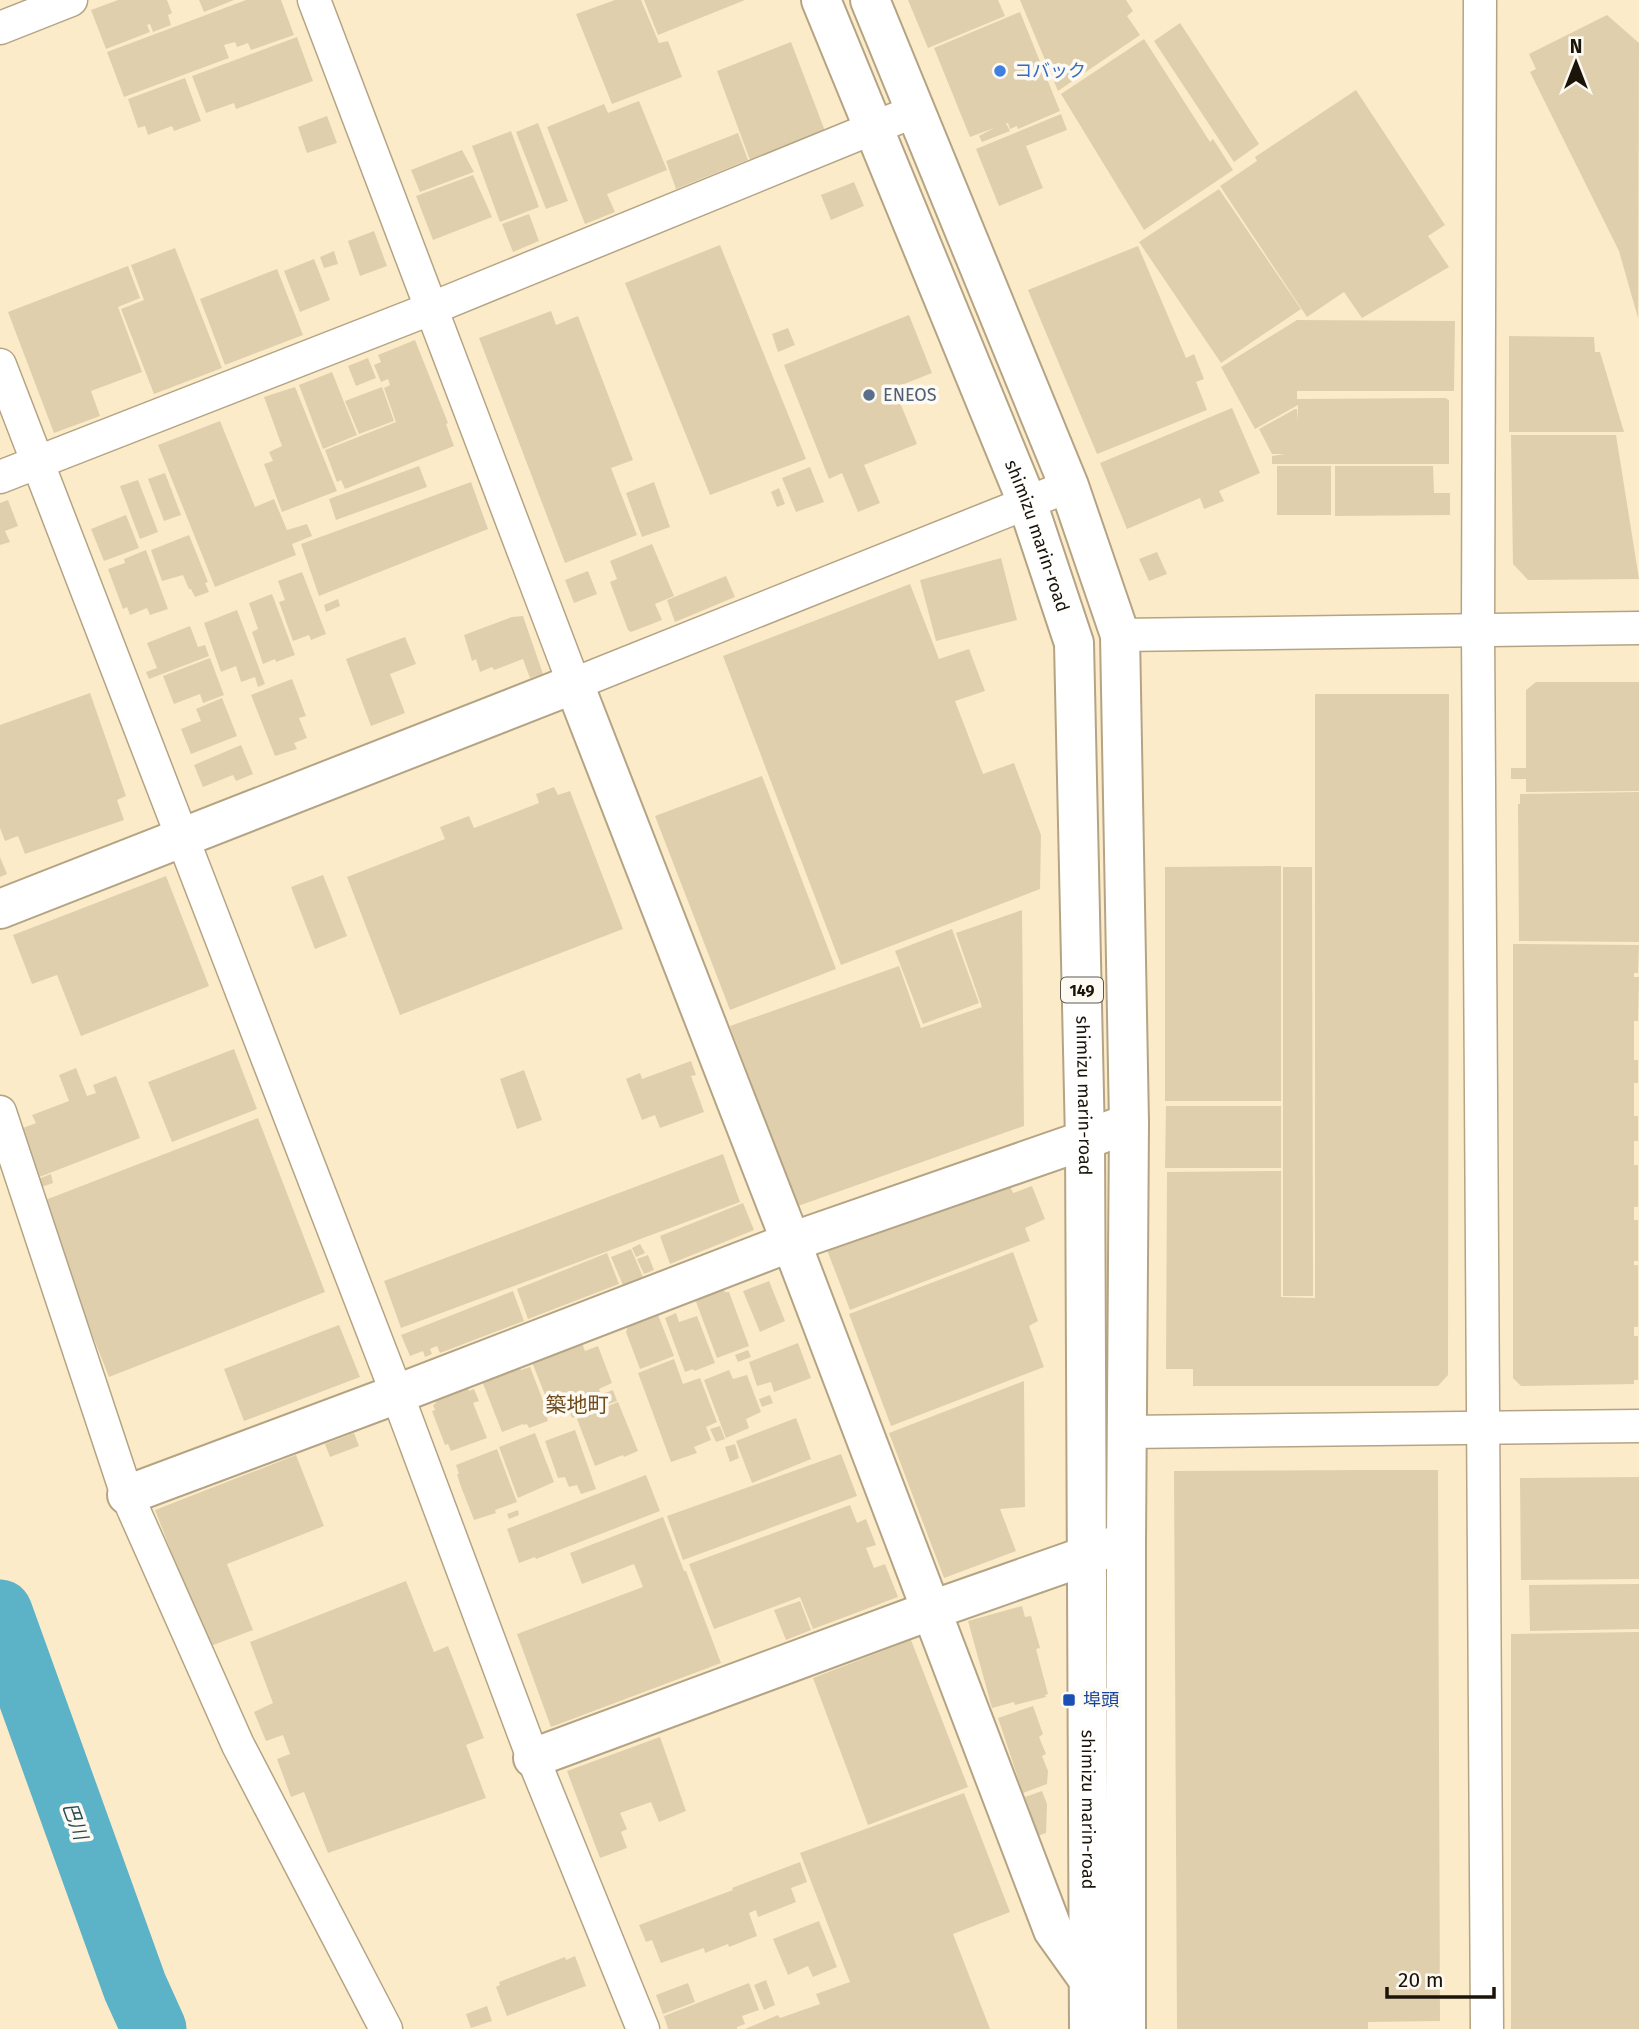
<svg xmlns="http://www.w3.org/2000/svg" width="1639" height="2029" font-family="'Fira Sans','Noto Sans JP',sans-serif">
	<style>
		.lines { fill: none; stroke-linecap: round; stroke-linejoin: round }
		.river { stroke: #5cb2c6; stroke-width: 65 }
		.building { fill: #e0cfad }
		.street-casing { stroke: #b5a484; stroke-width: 35 }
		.secondary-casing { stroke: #b5a484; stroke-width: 42 }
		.highway-casing { stroke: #b5a484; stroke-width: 42 }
		.street { stroke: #fff; stroke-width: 32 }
		.secondary { stroke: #fff; stroke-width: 38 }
		.highway { stroke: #fff; stroke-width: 38 }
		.shop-dot { fill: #3f7fe0; stroke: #fdfaf3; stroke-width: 2.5 }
		.service-dot { fill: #5c6f8a; stroke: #fdfaf3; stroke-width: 2.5 }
		.transit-dot { fill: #1a4fb4; stroke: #fdfaf3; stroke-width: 2.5 }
		.labels { text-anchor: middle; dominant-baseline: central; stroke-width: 7; stroke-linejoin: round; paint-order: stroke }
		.shield { fill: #fdfaf3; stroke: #5f5a4f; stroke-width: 2 }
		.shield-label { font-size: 16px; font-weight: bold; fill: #1b1509 }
		.shop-label { font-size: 18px; fill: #366cbe; stroke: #fdfaf3; text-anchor: start }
		.service-label { font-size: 18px; fill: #4e5e75; stroke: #fdfaf3; text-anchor: start }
		.street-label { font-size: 18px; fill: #1b1509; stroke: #fdfaf3 }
		.transit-label { font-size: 18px; fill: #164399; stroke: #fdfaf3; text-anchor: start }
		.water-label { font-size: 19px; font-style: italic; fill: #234b54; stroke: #fdfaf3 }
		.quarter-label { font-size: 21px; fill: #704b1c; stroke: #fdfaf3 }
	</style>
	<rect width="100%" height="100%" fill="#fcebc9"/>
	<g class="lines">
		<polyline class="river" points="0,1612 135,1987 154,2029"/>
	</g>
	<g class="building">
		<polygon points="118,0 167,0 172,13 168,15 171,25 153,32 150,24 147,25 150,32 106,49 91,10"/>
		<polygon points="199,0 234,0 204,12"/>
		<polygon points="246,0 281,0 294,35 251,50 248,43 237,47 235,42 224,45 229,58 124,97 107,52"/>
		<polygon points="615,0 641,0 659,43 668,41 682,77 612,104 576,14"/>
		<polygon points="644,0 745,0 658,35"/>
		<polygon points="908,0 998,0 1005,16 928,48"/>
		<polygon points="1020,0 1126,0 1133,11 1127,16 1140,35 1058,91"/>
		<polygon points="1020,12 1060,111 1018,129 1017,126 1010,129 1008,123 1006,123 1010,131 982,142 979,136 994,128 970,137 934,48"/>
		<polygon points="1607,15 1639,43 1638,318 1619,251 1530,72 1536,69 1529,54"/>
		<polygon points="1180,23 1259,144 1234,162 1154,41"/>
		<polygon points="297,37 313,81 236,109 234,103 206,113 192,76"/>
		<polygon points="1144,39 1210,142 1213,139 1233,170 1144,230 1061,94"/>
		<polygon points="791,42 825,131 750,160 717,71"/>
		<polygon points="185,78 201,121 174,131 172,126 148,135 145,126 138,128 128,99"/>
		<polygon points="1356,90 1445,225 1428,236 1449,267 1362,318 1344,292 1307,317 1220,186 1257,161 1255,157"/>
		<polygon points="639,101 667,170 607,194 615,212 585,224 547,127 604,104 608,113"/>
		<polygon points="1061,114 1067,130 1026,146 1043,188 999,206 976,149"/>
		<polygon points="327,116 337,143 307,153 298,127"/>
		<polygon points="538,123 568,201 546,209 516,132"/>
		<polygon points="511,131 539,207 500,222 472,146"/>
		<polygon points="738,133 748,160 676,189 666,161"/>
		<polygon points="462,150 474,172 420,192 411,170"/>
		<polygon points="473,175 492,217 433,240 416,196"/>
		<polygon points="854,182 864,206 831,220 821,195"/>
		<polygon points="1219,189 1301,309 1221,363 1139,242"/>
		<polygon points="529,214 539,241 513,252 502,224"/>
		<polygon points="374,231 387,266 360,276 348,241"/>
		<polygon points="720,245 806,459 710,495 625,283"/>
		<polygon points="1138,246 1186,358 1194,354 1204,379 1196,382 1207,410 1097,454 1028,290"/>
		<polygon points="175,248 222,368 154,394 121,309 144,300 131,265"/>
		<polygon points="334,251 338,264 324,268 320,257"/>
		<polygon points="314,259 330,300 300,312 284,271"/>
		<polygon points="128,266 140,298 118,307 142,372 91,391 100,416 54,433 8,312"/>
		<polygon points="277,269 303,335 225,365 200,299"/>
		<polygon points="551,311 556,325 578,316 633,460 611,468 637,535 565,563 479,338"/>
		<polygon points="909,315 932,373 894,388 917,444 864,465 880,503 858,512 842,473 829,479 784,365"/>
		<polygon points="1297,320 1455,321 1454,391 1297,391 1297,399 1445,398 1449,400 1449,464 1272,464 1272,456 1285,454 1272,454 1259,429 1295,409 1297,409 1298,421 1298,405 1255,429 1221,367"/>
		<polygon points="788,328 795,345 778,352 772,334"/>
		<polygon points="1509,336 1594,337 1595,352 1600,352 1624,432 1509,432"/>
		<polygon points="415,340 448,423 446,424 454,446 345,489 341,480 337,482 325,450 396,422 384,388 390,385 388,379 381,382 374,365 381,362 378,355"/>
		<polygon points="368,358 376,378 356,386 348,366"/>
		<polygon points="332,372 357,435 323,449 299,385"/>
		<polygon points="295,387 337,491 282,512 264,464 273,461 269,452 282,446 264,397"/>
		<polygon points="382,387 394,421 359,434 345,401"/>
		<polygon points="1232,408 1260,473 1219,491 1224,501 1204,509 1200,498 1127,529 1100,463"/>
		<polygon points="220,421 255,507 274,499 287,530 307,524 312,536 292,544 296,555 215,587 158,445"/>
		<polygon points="1511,435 1616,435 1639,579 1528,580 1513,564"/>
		<polygon points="419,466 427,487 336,520 329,499"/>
		<rect x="1277" y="466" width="54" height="49"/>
		<polygon points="1335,466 1433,466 1434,493 1450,493 1450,515 1335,516"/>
		<polygon points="810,467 824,502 796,512 782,478"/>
		<polygon points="165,473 181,515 164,521 148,479"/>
		<polygon points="138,480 158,532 140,539 120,486"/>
		<polygon points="471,482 488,529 319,596 301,544"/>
		<polygon points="654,482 670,527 642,537 626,493"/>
		<polygon points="779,488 785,504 777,507 771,492"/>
		<polygon points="8,500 18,526 5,531 10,542 0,545 0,503"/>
		<polygon points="126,515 139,548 104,561 91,529"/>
		<polygon points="189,535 208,582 205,583 209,592 195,597 191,589 189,589 183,575 162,581 151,550"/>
		<polygon points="652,544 674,596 655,604 662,620 631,632 628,630 610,582 617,579 610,561"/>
		<polygon points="146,550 168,609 150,615 147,608 130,615 127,607 123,609 108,569 125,563 124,559"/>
		<polygon points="1157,552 1167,574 1149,581 1139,559"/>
		<polygon points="1001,558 1017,620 936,641 920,580"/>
		<polygon points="588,571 597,594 574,603 565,580"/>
		<polygon points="302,572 326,634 311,640 309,635 293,641 279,602 285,600 278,581"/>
		<polygon points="726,576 735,597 675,622 667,600"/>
		<polygon points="910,584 939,659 969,649 985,691 955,701 983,774 1014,763 1041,835 1040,889 841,965 723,656"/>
		<polygon points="272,594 295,655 276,662 275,659 263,664 252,632 258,629 249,603"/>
		<polygon points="338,599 340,606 326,612 324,605"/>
		<polygon points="237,610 265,684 258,687 255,677 241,682 236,666 221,672 204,623"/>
		<polygon points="523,616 543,674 530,678 523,659 494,670 492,667 480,672 476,659 472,661 464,635 512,617"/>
		<polygon points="190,626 198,647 205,645 209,656 149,679 146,672 157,668 147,643"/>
		<polygon points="405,637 416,664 390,674 405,713 371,726 346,659"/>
		<polygon points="210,658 224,695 203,703 200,694 174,704 163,676"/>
		<polygon points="292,679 306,716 299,718 307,738 294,743 297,749 275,756 251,695"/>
		<polygon points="1536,682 1639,682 1639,791 1526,792 1526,779 1511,779 1511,768 1526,768 1526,690"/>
		<polygon points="90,693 126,796 117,800 124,820 25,854 18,836 5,841 0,828 0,725"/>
		<polygon points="1315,694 1449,694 1448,1375 1438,1386 1193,1386 1193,1369 1166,1369 1167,1172 1281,1171 1281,1297 1315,1298"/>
		<polygon points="222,698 237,736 191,754 181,729 201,721 196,709"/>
		<polygon points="241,745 253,774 236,781 233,775 203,787 194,765"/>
		<polygon points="762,776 836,969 730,1010 655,816"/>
		<polygon points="554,787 558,795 570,791 623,929 400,1015 347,877 445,839 440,827 469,816 474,828 539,803 536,794"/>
		<polygon points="1639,792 1639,942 1519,941 1518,804 1520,804 1520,794"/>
		<polygon points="0,857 7,874 0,877"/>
		<polygon points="1281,866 1281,1101 1165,1101 1165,867"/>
		<polygon points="1283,867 1312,867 1313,1296 1283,1296"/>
		<polygon points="323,875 347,936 315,949 291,887"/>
		<polygon points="166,876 209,986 81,1036 57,975 32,984 13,935"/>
		<polygon points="1022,910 1024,1126 798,1206 730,1026 899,966 921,1028 982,1007 956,933"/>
		<polygon points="952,929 979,1003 923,1024 895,951"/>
		<polygon points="1513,944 1639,945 1638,973 1634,973 1634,977 1639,977 1638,1021 1634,1021 1634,1060 1638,1060 1638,1083 1634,1083 1634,1116 1638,1116 1638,1141 1634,1141 1634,1165 1638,1165 1638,1207 1634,1207 1634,1220 1638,1220 1638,1261 1634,1261 1634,1265 1638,1265 1638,1327 1634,1327 1634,1336 1638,1336 1638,1380 1634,1380 1634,1384 1521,1386 1513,1378"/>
		<polygon points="234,1049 257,1109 172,1142 148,1082"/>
		<polygon points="691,1061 696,1075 691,1076 704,1112 660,1128 655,1115 642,1120 626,1079 640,1073 642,1079"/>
		<polygon points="76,1068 87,1096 96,1093 93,1085 116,1076 140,1138 29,1181 10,1133 36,1123 32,1115 69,1101 59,1075"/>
		<polygon points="524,1070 542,1120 517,1129 500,1079"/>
		<polygon points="1166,1106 1281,1106 1281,1168 1165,1168"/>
		<polygon points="258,1118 325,1292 109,1377 40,1202"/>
		<polygon points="723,1154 740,1202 401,1328 384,1281"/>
		<polygon points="51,1174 53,1183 36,1189 33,1181"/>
		<polygon points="1008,1181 1013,1193 1032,1186 1045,1219 1025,1228 1030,1241 850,1310 827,1250"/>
		<polygon points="743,1203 754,1230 670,1264 660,1236"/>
		<polygon points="640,1244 645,1253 636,1257 632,1248"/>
		<polygon points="631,1249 643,1277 623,1285 611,1257"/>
		<polygon points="1013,1252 1038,1321 1029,1326 1044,1367 891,1426 849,1314"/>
		<polygon points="607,1253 619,1284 528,1319 517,1289"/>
		<polygon points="648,1255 654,1270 644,1274 637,1259"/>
		<polygon points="769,1281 785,1321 760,1332 743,1291"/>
		<polygon points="723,1288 725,1292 729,1292 749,1346 717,1358 695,1299"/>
		<polygon points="513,1291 524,1321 440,1353 437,1346 430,1349 432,1354 425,1357 423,1351 410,1356 401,1335"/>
		<polygon points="676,1313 679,1322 697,1316 715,1363 694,1371 693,1369 685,1372 665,1318"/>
		<polygon points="658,1315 674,1356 640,1369 626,1332 628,1326"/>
		<polygon points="339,1325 360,1377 244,1421 224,1369"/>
		<polygon points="582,1343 585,1351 598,1346 612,1383 599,1389 600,1392 589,1399 613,1390 617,1401 572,1418 568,1408 571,1406 570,1402 551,1410 532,1362"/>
		<polygon points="798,1343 811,1378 774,1392 771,1382 757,1386 749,1362"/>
		<polygon points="748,1350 751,1357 738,1362 735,1355"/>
		<polygon points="674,1359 683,1384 700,1378 717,1422 706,1427 711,1440 694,1447 697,1453 671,1462 638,1373"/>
		<polygon points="519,1367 521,1370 530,1367 549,1416 547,1418 548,1421 529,1428 527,1424 524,1425 523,1424 502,1432 482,1381"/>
		<polygon points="729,1370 733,1379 747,1375 761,1412 746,1419 749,1428 726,1438 704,1380"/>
		<polygon points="1024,1381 1025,1507 1000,1509 1016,1551 944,1578 889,1433"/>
		<polygon points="468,1388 469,1391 474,1389 479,1401 473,1403 487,1438 451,1451 448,1444 445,1445 432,1411 435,1410 433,1405 436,1403 435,1401"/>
		<polygon points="770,1395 773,1403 762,1407 759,1399"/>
		<polygon points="618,1402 638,1451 624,1457 623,1455 595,1466 577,1419"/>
		<polygon points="796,1418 811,1459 752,1483 736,1441"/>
		<polygon points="720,1426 725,1439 716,1442 710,1429"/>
		<polygon points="575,1430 596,1489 581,1494 577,1485 569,1487 565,1477 558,1478 545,1441"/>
		<polygon points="354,1433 359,1446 330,1457 325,1444"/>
		<polygon points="535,1433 554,1482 518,1498 499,1447"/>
		<polygon points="735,1444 739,1458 730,1462 725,1447"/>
		<polygon points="497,1449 517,1502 495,1510 496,1513 474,1520 460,1484 457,1474 459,1474 456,1465"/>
		<polygon points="841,1454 857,1496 683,1560 667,1516"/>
		<polygon points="296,1455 324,1526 227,1564 253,1630 208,1647 155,1510"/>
		<polygon points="1367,1470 1438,1470 1440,2021 1368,2022 1368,2029 1177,2029 1174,1471"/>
		<polygon points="646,1475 660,1511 536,1559 535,1557 519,1563 507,1529"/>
		<polygon points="1639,1477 1639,1579 1521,1580 1520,1478"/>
		<polygon points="850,1505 857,1523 866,1519 876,1545 866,1548 874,1568 885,1564 898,1597 813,1629 800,1597 714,1629 689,1564"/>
		<polygon points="518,1510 519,1515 509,1519 507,1514"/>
		<polygon points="663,1517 684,1571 686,1571 721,1663 551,1727 517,1634 643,1587 634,1564 582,1584 570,1553"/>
		<polygon points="406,1581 434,1652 448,1646 484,1738 466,1745 486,1798 328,1853 304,1792 291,1797 277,1759 290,1754 283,1735 266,1741 254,1712 273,1703 250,1642"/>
		<polygon points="1639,1584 1639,1629 1530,1631 1529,1585"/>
		<polygon points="800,1601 811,1630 786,1640 774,1610"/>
		<polygon points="1022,1606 1025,1617 1031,1616 1040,1648 1036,1649 1048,1694 1045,1695 1046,1697 1015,1705 1014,1702 992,1708 968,1621"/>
		<polygon points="1639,1632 1639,2029 1511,2029 1511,1634"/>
		<polygon points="911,1640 968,1787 868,1825 813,1678"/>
		<polygon points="1033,1706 1043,1734 1039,1737 1046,1754 1042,1756 1048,1771 1047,1784 1023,1793 998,1718"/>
		<polygon points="660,1737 686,1811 659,1822 651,1802 620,1813 627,1829 621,1832 627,1848 600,1858 567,1771"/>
		<polygon points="1042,1791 1047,1804 1046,1833 1038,1836 1025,1797"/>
		<polygon points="964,1793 1010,1912 953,1934 990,2029 745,2029 778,2015 780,2018 820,2004 816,1994 850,1982 800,1853"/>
		<polygon points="800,1862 807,1882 791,1888 796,1902 758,1917 756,1910 749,1913 757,1936 729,1947 728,1944 705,1953 704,1948 661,1963 652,1940 646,1942 639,1925 733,1890 732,1888"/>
		<polygon points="819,1921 837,1967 813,1977 808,1966 788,1975 773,1939"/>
		<polygon points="575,1956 586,1986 507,2016 496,1987 500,1985 499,1982 565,1957 566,1960"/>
		<polygon points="766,1980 775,2005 764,2010 754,1985"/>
		<polygon points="688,1983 695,2002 663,2014 656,1995"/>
		<polygon points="749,1983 759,2010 742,2016 745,2024 737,2027 737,2029 668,2029 664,2016"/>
		<polygon points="487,2006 492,2021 471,2028 466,2014"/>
	</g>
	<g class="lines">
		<defs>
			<g id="street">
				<polyline points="314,0 574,684 1069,486"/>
				<polyline points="1480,0 1478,630 1487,2029"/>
				<polyline points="0,28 71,0"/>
				<polyline points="0,365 397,1394 533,1758 643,2029"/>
				<polyline points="0,477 430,309 915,111"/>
				<polyline points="1120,635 1639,628"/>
				<polyline points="0,1112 127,1495 238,1745 386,2029"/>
				<polyline points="1127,1432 1639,1426"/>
			</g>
			<g id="secondary">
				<polyline points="0,909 574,684 791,1242 1053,1930 1088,1979 1109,1979"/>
				<polyline points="127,1495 397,1394 791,1242 1085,1140 1129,1123"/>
				<polyline points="533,1758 932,1610 1117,1545"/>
			</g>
			<g id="highway">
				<path id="s1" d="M821 0 1027 502 1074 643 1085 1140 1089 2029"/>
				<polyline points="870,0 1069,486 1120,635 1129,1123 1126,1542 1126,2029"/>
			</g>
		</defs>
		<use href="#street" class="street-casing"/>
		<use href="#secondary" class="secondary-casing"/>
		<use href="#highway" class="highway-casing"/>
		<use href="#street" class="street"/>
		<use href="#secondary" class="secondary"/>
		<use href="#highway" class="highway"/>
	</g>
	<circle class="shop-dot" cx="1000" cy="71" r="7"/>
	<circle class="service-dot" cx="869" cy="395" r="7"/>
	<rect class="transit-dot" x="1062" y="1693" width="14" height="14" rx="3.5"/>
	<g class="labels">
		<rect class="shield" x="1061" y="977.5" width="42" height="25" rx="5"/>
		<g class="shield-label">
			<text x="1082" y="990">149</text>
		</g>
		<g class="shop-label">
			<text x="1014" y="71">コバック</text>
		</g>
		<g class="service-label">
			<text x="883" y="395">ENEOS</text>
		</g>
		<g class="street-label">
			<text stroke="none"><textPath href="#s1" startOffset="578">shimizu marin-road</textPath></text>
			<text stroke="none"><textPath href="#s1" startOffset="1144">shimizu marin-road</textPath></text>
			<text stroke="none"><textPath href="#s1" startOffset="1858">shimizu marin-road</textPath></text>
		</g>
		<g class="transit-label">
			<text x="1083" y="1700">埠頭</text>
		</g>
		<g class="water-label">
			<text transform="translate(75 1821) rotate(70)">巴川</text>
		</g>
		<g class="quarter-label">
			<text x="577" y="1405">築地町</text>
		</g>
	</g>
	<g transform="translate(1576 63)" stroke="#fdfaf3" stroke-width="5" paint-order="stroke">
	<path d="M0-5L12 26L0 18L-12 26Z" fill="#1b1509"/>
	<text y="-10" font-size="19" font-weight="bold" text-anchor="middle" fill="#1b1509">N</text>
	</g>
	<path d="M1387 1987v10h107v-10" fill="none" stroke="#1b1509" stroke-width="3.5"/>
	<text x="1398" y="1987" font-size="21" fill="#1b1509" stroke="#fdfaf3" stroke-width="5" paint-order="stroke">20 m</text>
</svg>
